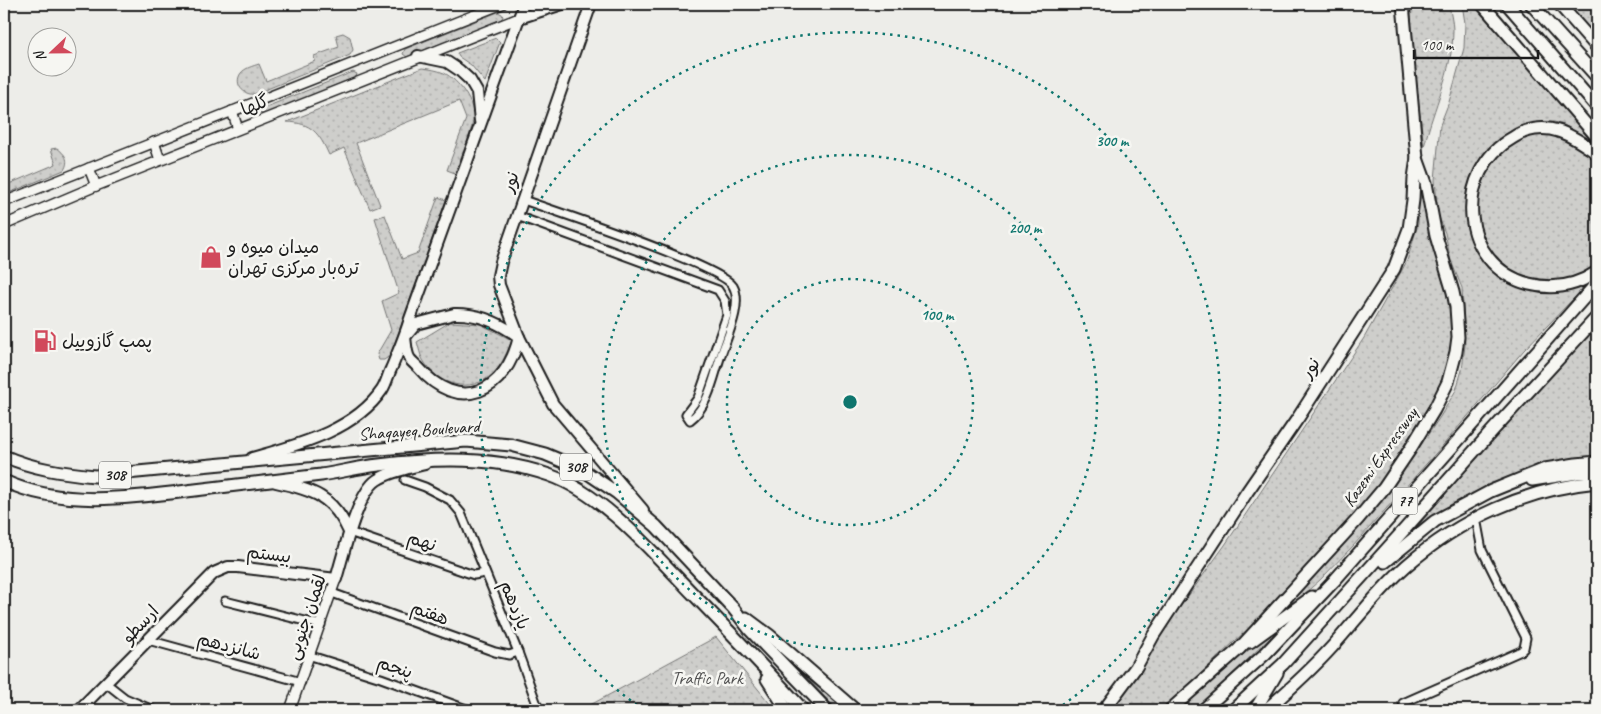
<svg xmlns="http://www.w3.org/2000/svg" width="1601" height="714" font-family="Caveat,'Playpen Sans Arabic',sans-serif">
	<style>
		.grass { fill: url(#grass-dots); stroke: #757574 }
		.forest { fill: url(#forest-crowns); stroke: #757574 }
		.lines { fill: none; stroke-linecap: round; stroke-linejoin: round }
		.minor-casing { stroke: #1c1c1c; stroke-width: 11 }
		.tertiary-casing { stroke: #1c1c1c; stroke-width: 12 }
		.secondary-casing { stroke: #1c1c1c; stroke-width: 14 }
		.primary-casing { stroke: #1c1c1c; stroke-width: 15 }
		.trunk-casing { stroke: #1c1c1c; stroke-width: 15 }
		.minor { stroke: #f6f6f2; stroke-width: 7 }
		.tertiary { stroke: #f6f6f2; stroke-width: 9 }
		.secondary { stroke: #f6f6f2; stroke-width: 10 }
		.primary { stroke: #f6f6f2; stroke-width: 11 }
		.trunk { stroke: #f6f6f2; stroke-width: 11 }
		.ring { fill: none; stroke: #0f766e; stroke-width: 2.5; stroke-dasharray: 2.5 5 }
		.labels { text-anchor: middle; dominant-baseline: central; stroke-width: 5; stroke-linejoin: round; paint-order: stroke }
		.shield { fill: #f6f6f2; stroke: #5d5d5c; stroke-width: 1 }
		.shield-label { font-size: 16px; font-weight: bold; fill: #1c1c1c }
		.street-label { font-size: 18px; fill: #1c1c1c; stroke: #f6f6f2 }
		.poi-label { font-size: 18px; fill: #1c1c1c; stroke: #f6f6f2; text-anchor: start }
		.park-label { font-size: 18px; fill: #515151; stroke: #f6f6f2 }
		.centre { fill: #0f766e; stroke: #f6f6f2; stroke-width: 2.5 }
		.ring-label { font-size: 15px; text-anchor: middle; font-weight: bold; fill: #0f766e; stroke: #f6f6f2; stroke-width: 5; stroke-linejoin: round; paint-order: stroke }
	</style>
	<defs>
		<pattern id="grass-dots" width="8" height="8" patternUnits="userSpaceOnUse" patternTransform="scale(1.25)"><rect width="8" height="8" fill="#cececb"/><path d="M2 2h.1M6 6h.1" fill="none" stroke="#b0b0ae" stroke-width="1.8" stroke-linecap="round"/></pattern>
		<pattern id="forest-crowns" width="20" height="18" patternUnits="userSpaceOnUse" patternTransform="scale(1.25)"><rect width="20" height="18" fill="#cececb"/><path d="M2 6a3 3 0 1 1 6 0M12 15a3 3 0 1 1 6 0" fill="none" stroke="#b0b0ae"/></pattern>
	</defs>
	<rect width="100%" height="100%" fill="#edede9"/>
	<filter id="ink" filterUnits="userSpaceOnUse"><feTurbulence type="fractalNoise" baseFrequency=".02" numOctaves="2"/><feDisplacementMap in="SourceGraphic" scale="10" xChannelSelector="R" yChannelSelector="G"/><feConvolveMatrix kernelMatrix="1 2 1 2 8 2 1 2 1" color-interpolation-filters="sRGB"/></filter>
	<g filter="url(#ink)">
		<g class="grass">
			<path d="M1410 4H1449C1450 12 1453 22 1453 30 1453 70 1433 108 1424 147L1418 99Z"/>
			<polygon points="1462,4 1474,4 1539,81 1597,141 1597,148 1564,125 1554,122 1534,123 1515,130 1497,142 1477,168 1467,191 1467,227 1475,246 1494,273 1520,286 1597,278 1571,301 1524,350 1444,444 1353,546 1320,580 1279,616 1387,494 1440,417 1456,390 1462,370 1465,345 1462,288 1451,261 1445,233 1438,214 1435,180 1440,125 1449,102 1464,48 1465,23"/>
			<polygon points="1562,4 1597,4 1597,45"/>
			<polygon points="498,12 502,14 503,17 500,20 407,57 403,54 405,49"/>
			<path d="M343 33 350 37 353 50 350 55 343 58 255 94C244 96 233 84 241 73 245 68 253 66 259 64L266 81 315 61 314 56 339 47 336 35Z"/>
			<polygon points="496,38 500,42 485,82 471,65 459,57 457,53"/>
			<path d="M422 68C430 69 437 70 444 73 459 80 476 104 473 121 470 138 461 156 455 173L447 170 466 119 459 101 356 143 380 205 370 209 344 148 329 155C319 133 312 123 287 122Z"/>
			<polygon points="353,72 357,74 356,77 263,115 260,113 261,109"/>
			<path d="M1545 133 1564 137 1597 158V269C1586 273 1574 280 1562 283 1555 284 1546 281 1539 280 1501 275 1465 230 1477 191 1484 170 1497 152 1515 140 1524 135 1535 134 1545 133Z"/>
			<path d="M57 148C65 154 70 160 64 170L4 195V186L56 164 51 149Z"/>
			<polygon points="1420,174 1450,297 1453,343 1442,383 1434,398 1372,496 1270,608 1162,710 1110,710 1139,672 1168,624 1225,545 1364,338 1407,261 1418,224"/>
			<polygon points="438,197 446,200 390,356 384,360 379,360 377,354 391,330 382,301 399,293 375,218 385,215 402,259 418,253"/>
			<path d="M450 322 480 324 512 340C507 352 502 365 493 374 470 394 438 386 423 360 420 355 419 348 417 342Z"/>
			<path d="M1597 324V458C1572 463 1546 466 1521 473 1479 485 1442 511 1408 537L1511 419Z"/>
			<polygon points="716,637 775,710 581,710"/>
			<polygon points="785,654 848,710 837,710"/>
		</g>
		<polygon class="forest" points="1297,612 1195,710 1180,710 1240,657"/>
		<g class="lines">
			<defs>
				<g id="minor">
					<path d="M517 216 718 290 725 301 727 315 698 398 686 414 690 420C710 405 714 374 722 352 728 335 743 303 733 286 721 266 555 211 523 200"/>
					<polyline points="405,480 425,487 450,500 461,513 518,652 539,710"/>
					<polyline points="349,532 474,575 485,573"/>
					<polyline points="332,593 495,652 509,655 518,652"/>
					<polyline points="225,601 321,625"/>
					<polyline points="148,640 301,682"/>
					<polyline points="311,656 381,678 469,710"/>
					<polyline points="106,683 125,698 153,710"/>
					<polyline points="86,703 94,710"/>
					<polyline points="1403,703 1521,651 1524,648 1526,638 1482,550 1476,518"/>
				</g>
				<g id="tertiary">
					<polyline points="232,111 238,129"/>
					<polyline points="154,142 160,160"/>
					<polyline points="89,168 96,186"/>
					<polyline points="4,202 502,4"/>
					<polyline points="4,225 96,186 519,18"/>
					<polyline points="290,710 336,579"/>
				</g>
				<g id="secondary">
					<polyline points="591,4 501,262 498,276 499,285 519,337 553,404 643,510"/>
					<polyline points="519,18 562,4"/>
					<polyline points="418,56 447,62 459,70 470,80 477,92 480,121"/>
					<path d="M454 314C479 313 500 323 519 337 506 393 459 415 418 367 416 365 412 362 410 359 406 354 406 343 405 337L416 324Z"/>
					<path d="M252 458C297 445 354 431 382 390 386 384 388 375 391 369 398 352 405 336 410 319L524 4"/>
					<path d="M276 482C313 490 333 496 349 532"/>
					<path d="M79 710 214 573 228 567H238L336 579C343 556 357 493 377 480 391 471 410 468 425 464"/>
				</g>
				<g id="primary">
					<polyline points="1482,4 1597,137"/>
					<polyline points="1559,4 1597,47"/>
					<path d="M4 456C33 469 64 473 95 476L466 441 511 445 545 454 583 470 617 493 656 526 733 608 750 630 827 710"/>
					<path d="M4 481C62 508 133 498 195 490 237 485 279 480 321 475 341 472 360 467 379 465 435 458 495 456 549 475 604 494 654 554 694 595 731 633 768 671 803 710"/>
					<polyline points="746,618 769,635 855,710"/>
					<polyline points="767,679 787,710"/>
					<polyline points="1104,710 1136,667 1153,636 1187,584 1247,492 1298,418 1394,269 1409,229 1413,200 1414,178 1417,158 1403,4"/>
				</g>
				<g id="trunk">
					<polyline points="1507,4 1597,107"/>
					<polyline points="1531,4 1597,77"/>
					<path d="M1597 153C1585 145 1572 135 1558 131 1543 126 1526 129 1514 137 1452 171 1459 265 1529 284 1553 290 1576 286 1597 272"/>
					<polyline points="1532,480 1577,473 1597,472"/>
					<polyline points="1385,562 1435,521 1491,491 1545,469 1576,464 1597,462"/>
					<polyline points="1250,642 1312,597"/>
					<polyline points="1170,710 1239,649 1358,519 1384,488 1409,451 1434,410 1448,382 1456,352 1458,337 1456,307 1453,292 1436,236 1426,183 1417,158"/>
					<polyline points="1203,710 1265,654 1334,581 1597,283"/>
					<polyline points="1233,710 1283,664 1404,530 1493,430 1597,317"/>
					<polyline points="1255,710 1277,673"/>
					<path d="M1266 710C1289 690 1312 669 1332 647 1356 620 1379 590 1406 566 1460 519 1526 489 1597 482"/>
				</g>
			</defs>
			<use href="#minor" class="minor-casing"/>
			<use href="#tertiary" class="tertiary-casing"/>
			<use href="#secondary" class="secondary-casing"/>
			<use href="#primary" class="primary-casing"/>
			<use href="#trunk" class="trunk-casing"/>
			<use href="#minor" class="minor"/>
			<use href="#tertiary" class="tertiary"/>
			<use href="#secondary" class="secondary"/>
			<use href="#primary" class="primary"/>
			<use href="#trunk" class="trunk"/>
		</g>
	</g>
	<g class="ring">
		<circle cx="850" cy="402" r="123"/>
		<circle cx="850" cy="402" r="247"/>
		<path d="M643 709A370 370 0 1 1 1057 709"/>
	</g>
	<defs>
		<symbol id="shop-bare" viewBox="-9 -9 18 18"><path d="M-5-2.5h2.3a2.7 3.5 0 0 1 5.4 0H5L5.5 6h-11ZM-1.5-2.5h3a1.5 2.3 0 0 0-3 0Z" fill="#d1495b" stroke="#f6f6f2" stroke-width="2.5" paint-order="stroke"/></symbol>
		<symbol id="fuel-bare" viewBox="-9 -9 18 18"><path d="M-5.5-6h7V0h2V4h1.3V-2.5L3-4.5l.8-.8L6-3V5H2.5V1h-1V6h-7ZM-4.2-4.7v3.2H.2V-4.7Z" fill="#d1495b" stroke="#f6f6f2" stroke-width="2.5" paint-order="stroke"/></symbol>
	</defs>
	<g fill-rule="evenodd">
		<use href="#shop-bare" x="195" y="241" width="32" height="32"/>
		<use href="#fuel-bare" x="29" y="325" width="32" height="32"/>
	</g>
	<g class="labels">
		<g class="shield">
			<rect x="560" y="453.5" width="32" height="27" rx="4"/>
			<rect x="99" y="461.5" width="32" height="27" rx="4"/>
			<rect x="1392.5" y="487.5" width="25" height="27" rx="4"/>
		</g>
		<g class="shield-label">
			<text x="576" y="467">308</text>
			<text x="115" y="475">308</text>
			<text x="1405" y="501">77</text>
		</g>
		<g class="street-label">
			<text transform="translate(255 105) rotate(-22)">گلها</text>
			<text transform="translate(510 182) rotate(-71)">نور</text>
			<text transform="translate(1310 368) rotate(-57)">نور</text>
			<text transform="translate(419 430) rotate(-4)">Shaqayeq Boulevard</text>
			<text transform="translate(1380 457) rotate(-55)">Kazemi Expressway</text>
			<text transform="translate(422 541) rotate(19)">نهم</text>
			<text transform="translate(269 554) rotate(7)">بیستم</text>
			<text transform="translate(515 605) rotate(68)">یازدهم</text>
			<text transform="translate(430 613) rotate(20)">هفتم</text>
			<text transform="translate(306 617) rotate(-71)">لقمان جنوبی</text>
			<text transform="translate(140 624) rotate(-46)">ارسطو</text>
			<text transform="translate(229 646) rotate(15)">شانزدهم</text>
			<text transform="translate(395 667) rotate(19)">پنجم</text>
		</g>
		<g class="poi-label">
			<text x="228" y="247">میدان میوه و<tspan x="228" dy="21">تره‌بار مرکزی تهران</tspan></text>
			<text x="62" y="341">پمپ گازوییل</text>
		</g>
		<g class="park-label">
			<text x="707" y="678">Traffic Park</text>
		</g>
	</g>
	<circle cx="850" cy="402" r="8" class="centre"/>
	<g class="ring-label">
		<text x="1112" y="146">300 m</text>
		<text x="1025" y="233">200 m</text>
		<text x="937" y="320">100 m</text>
	</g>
	<rect width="1601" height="714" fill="none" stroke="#f6f6f2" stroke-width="20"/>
	<rect x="10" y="10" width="1581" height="694" fill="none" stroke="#1c1c1c" stroke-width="2" filter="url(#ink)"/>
	<g transform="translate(52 52) rotate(248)"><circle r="24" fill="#f6f6f2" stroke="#9f9f9c"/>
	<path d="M0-4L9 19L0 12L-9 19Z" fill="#d1495b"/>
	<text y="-8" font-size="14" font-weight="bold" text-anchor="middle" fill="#1c1c1c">N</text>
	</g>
	<path d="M1414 50v8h124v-8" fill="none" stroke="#1c1c1c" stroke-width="2.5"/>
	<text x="1421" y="50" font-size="15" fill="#1c1c1c" stroke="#f6f6f2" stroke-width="4" paint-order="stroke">100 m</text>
</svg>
